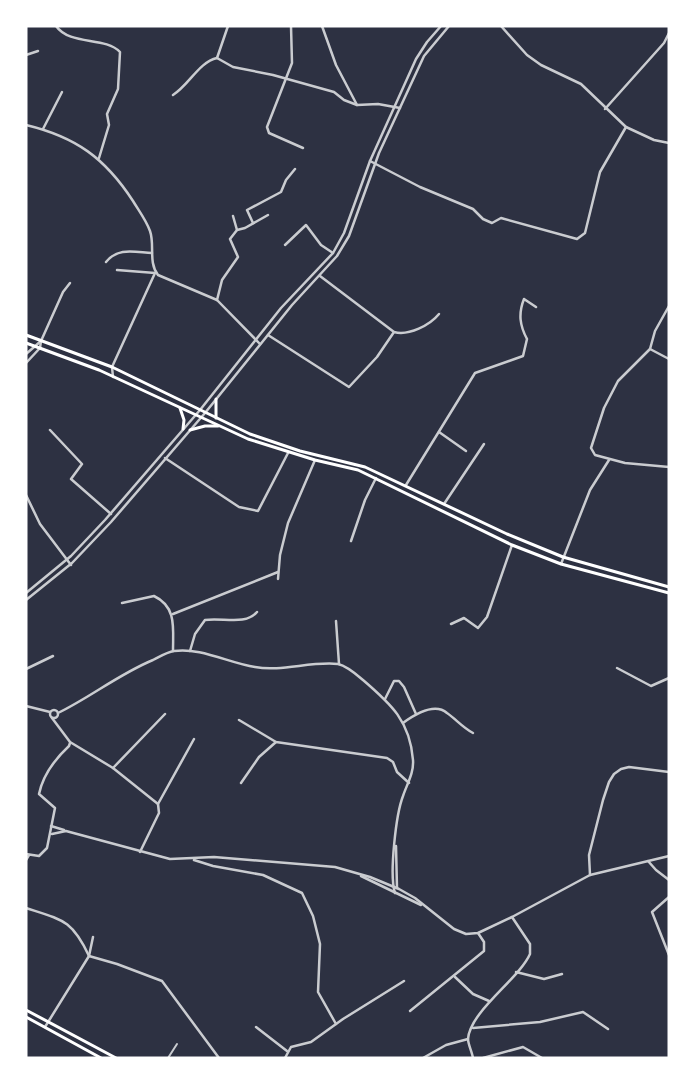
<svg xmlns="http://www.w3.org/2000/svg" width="695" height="1084" font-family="'Work Sans',sans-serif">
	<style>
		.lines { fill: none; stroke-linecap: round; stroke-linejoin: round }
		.pedestrian { stroke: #caccd0; stroke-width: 2 }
		.minor { stroke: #caccd0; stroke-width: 2.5 }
		.tertiary { stroke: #caccd0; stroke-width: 2.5 }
		.secondary { stroke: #fff; stroke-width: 3 }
	</style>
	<rect width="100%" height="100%" fill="#2d3142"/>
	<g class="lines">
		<polyline class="pedestrian" points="168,1058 177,1044"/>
		<g class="minor">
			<path d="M56 26C70 46 105 36 120 52L118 89 107 114 109 125 99 158"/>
			<polyline points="291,26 292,63 267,127 269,133 303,148"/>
			<polyline points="322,26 336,65 357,105"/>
			<polyline points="26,55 38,51"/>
			<polyline points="217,58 228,26"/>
			<path d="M173 95C189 85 199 62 217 58L233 67 273 75 334 92 344 100 357 105 378 104 400 108"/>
			<polyline points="605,109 664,43 669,33"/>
			<path d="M26 125C76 137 105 158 133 201 139 211 146 220 150 231 155 245 148 262 158 275L217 300 260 344"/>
			<polyline points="43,129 62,92"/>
			<polyline points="370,161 420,187 473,209 483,219 492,223 501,218 577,239 585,233 600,172 626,127"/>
			<polyline points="253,223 247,210 281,192 286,180 295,169"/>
			<polyline points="237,230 245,228 268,215"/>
			<polyline points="285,245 306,225 321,245 333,253"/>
			<path d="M106 262C118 247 134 252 152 253"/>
			<path d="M320 276 394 332C409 336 430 325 439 314"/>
			<polyline points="217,300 222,280 238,257 230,239 237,230 233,216"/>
			<polyline points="669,306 655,331 650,349 618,381 604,408 591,448 595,455 625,463 669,467"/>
			<polyline points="268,335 349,387 377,357 394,332"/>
			<polyline points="41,341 63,292 70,283"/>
			<polyline points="650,349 669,359"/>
			<polyline points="113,377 112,367 155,273 117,270"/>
			<polyline points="50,430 82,464 71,479 111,514"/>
			<polyline points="439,432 466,451"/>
			<polyline points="165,458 239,507 258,511 288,453"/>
			<path d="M406 485 475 373 523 356 527 339C520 326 518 314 524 299L536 307"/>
			<polyline points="26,495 40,524 71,565"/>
			<polyline points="444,504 484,444"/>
			<polyline points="351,541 365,500 376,478"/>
			<polyline points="561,564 590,490 609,460"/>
			<polyline points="278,579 280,555 288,523 315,460"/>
			<path d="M122 603 154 596C177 607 173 628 173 651"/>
			<polyline points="173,614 278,572"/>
			<polyline points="336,621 339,664"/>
			<polyline points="451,624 464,618 478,628 487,617 512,545"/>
			<path d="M190 651 195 634 205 620C222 617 245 626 257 612"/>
			<polyline points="617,668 651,686 669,678"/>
			<polyline points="26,669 53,656"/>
			<polyline points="385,699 394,681 399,681 404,687 416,714"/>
			<polyline points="26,706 50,712"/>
			<circle cx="54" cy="714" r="4"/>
			<path d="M58 713C91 697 119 674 153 660 159 657 167 652 174 651 200 647 229 663 255 667 281 672 311 661 338 664 347 666 356 674 363 680 391 704 410 721 413 760 414 773 407 784 403 796 396 814 389 875 395 893"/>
			<polyline points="52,718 70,742 113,768 158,804 159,813 140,852"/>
			<polyline points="239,720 276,742 387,758 393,762 397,772 409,783"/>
			<path d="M403 723C414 715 434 702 447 713 457 720 462 727 473 733"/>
			<polyline points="113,768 165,714"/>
			<polyline points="241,783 259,757 276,742"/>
			<polyline points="158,804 194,739"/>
			<polyline points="51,826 64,830"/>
			<polyline points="52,834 66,831 170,859 214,857 335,867 370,877 399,889 415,898 454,929 466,934 478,933 512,917"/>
			<polyline points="396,846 397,888"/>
			<path d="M26 854 39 856 47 848 55 808 39 794C43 775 55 759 69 746L70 743"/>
			<polyline points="194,860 213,866 263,875 302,893 313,916 320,944 318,992 336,1024"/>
			<polyline points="648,861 656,870 669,880"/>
			<polyline points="361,876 421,905"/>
			<polyline points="669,897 652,912 669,955"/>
			<polyline points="89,956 117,964 162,981 219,1058"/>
			<polyline points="516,972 544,979 562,974"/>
			<polyline points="455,977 473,994 489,1001"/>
			<polyline points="410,1011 484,951 484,942 478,933"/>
			<polyline points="45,1027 89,956 93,937"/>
			<polyline points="256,1027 287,1051"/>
			<polyline points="473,1028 540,1022 583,1012 608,1029"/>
			<polyline points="285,1058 291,1047 311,1042 343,1019 404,981"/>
			<polyline points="423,1058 446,1045 468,1039"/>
			<polyline points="483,1058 523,1047 542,1058"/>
		</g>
		<g class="tertiary">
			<polyline points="501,26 527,55 541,65 581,84 626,127 654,140 669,143"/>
			<polyline points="26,354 41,341"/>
			<polyline points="26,363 40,348 41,341"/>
			<polyline points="26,593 71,556 105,520 200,410 281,308 333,253 344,233 370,161 416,59 427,42 441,26"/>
			<polyline points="26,600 72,563 111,522 205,413 292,305 337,256 349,236 379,153 424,56 449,26"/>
			<polyline points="26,860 29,855"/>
			<polyline points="590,875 589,855 603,800 609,782 614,774 621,769 629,767 669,772"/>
			<path d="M26 908C63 920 72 920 89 956"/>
			<path d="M473 1058C472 1052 468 1044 468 1039 470 1011 519 979 530 954V944L512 917 590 875 669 856"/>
		</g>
		<g class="secondary">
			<polyline points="26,335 112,367 250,434 300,451 365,467 507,534 563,557 669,587"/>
			<polyline points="26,343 99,370 248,439 315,460 358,470 512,545 561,564 669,593"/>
			<polyline points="216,399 216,418"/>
			<polyline points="180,408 184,420 183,429"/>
			<polyline points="190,430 205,426 218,426"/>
			<polyline points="26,1010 116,1058"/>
			<polyline points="26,1017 101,1058"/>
		</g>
	</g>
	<rect width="695" height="1084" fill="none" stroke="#ffffff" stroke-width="55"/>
</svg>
